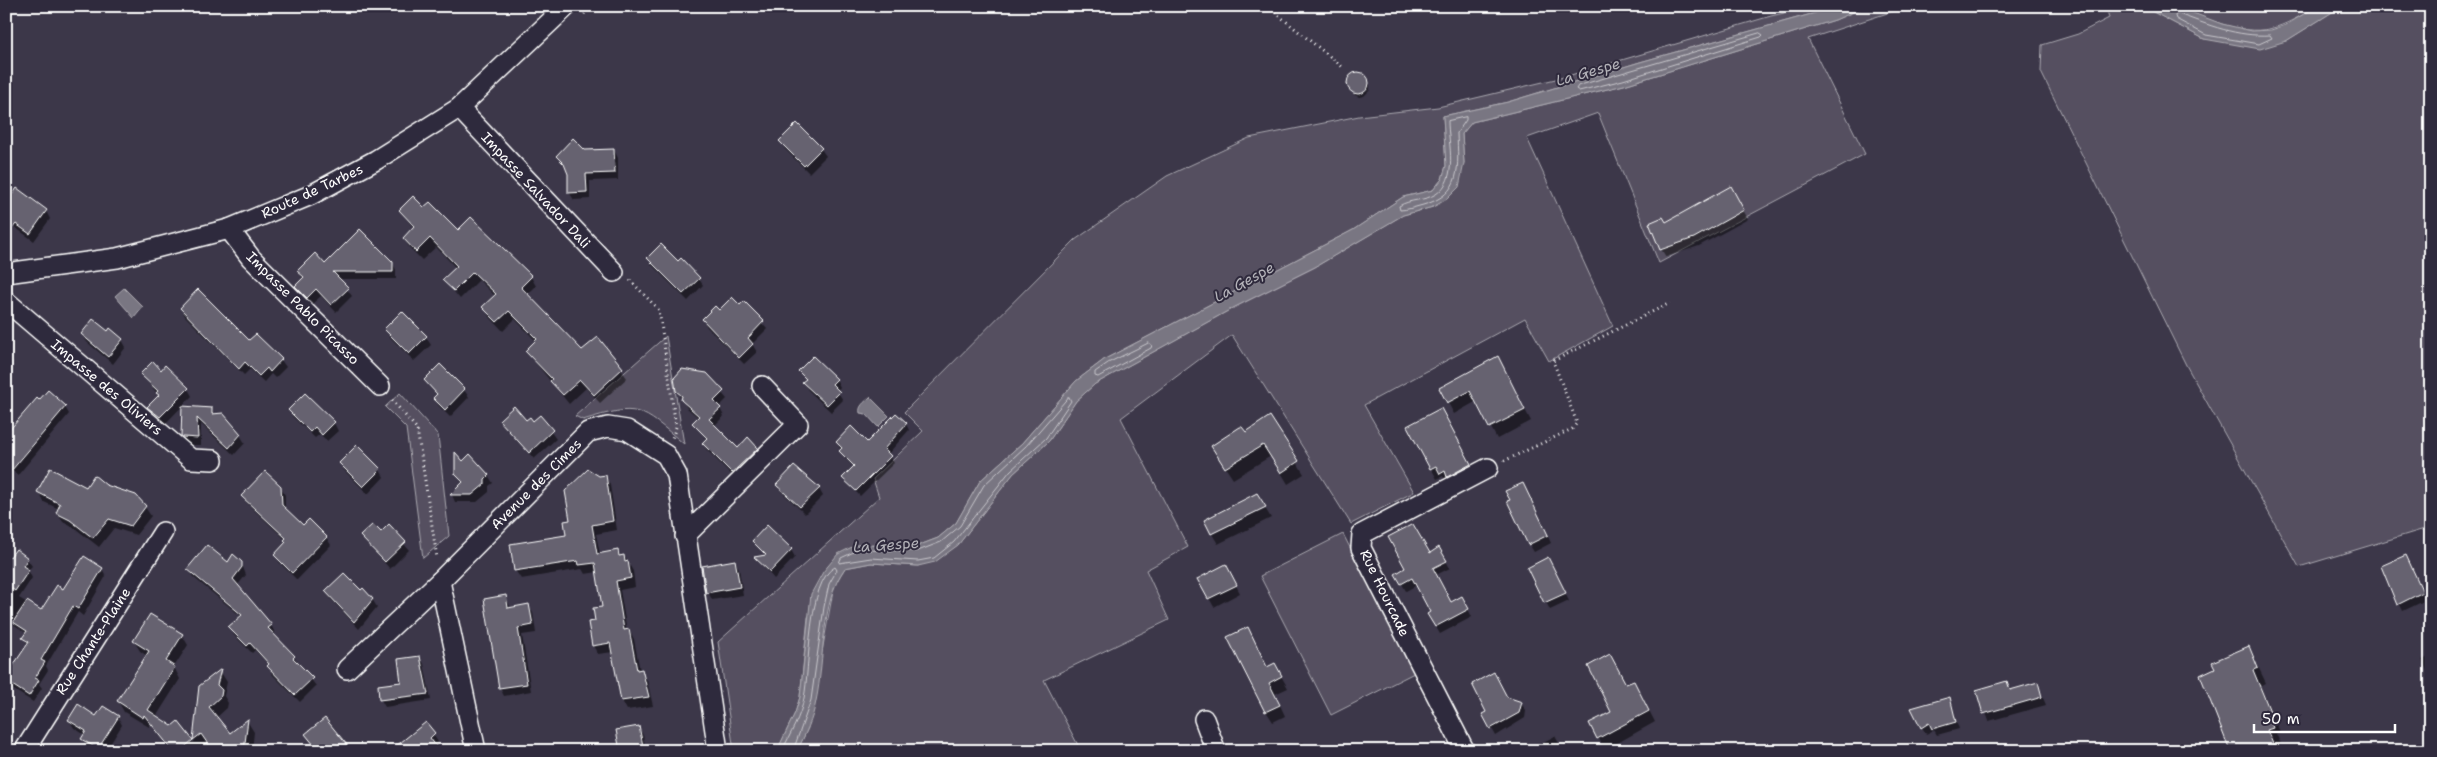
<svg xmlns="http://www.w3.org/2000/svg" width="2437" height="757" font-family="'Shantell Sans',sans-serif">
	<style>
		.green { fill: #555060; stroke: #aaa8b0 }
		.water { fill: #797682; stroke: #afadb4 }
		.shadow { fill: #0007 }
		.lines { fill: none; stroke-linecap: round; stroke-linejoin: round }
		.shore { stroke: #c9c8cd; stroke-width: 1 }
		.building { fill: #666270; stroke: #fff }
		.minor-casing { stroke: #fff; stroke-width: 22 }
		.path { stroke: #fff; stroke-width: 3; stroke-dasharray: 1 4; stroke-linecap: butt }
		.minor { stroke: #2f2a3d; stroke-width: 19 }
		.labels { text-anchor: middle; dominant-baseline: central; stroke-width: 4; stroke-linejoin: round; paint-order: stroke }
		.street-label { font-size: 14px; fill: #fff; stroke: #2f2a3d }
		.water-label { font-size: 15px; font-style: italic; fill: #b5b4ba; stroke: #2f2a3d }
	</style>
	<rect width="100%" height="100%" fill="#3c3749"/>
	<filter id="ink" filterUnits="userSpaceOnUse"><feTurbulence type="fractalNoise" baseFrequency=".02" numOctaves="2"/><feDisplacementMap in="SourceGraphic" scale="10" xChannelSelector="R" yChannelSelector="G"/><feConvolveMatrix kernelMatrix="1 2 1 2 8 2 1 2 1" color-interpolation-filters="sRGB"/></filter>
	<g filter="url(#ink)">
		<g class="green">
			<polygon points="1815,6 1840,6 1640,62 1508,102 1443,116 1446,166 1442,179 1433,190 1403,197 1353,230 1105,359 1076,381 1022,443 980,481 956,523 938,538 917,546 856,545 808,617 800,697 795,713 777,751 734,751 718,642 879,497 873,479 923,431 904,412 1075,240 1167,176 1249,138 1359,116 1438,107 1564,77 1771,16"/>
			<polygon points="1867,6 1909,6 1808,39 1865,154 1659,263 1598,113 1527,138 1613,326 1549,361 1525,318 1364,405 1414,492 1351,524 1232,335 1121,418 1188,547 1146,570 1169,620 1044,680 1081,751 797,751 808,728 834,586 845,568 871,563 918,566 958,545 1013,474 1049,441 1076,401 1095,384 1235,307 1315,267 1403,215 1433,207 1464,163 1462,134 1472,122 1624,85 1835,20"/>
			<polygon points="2106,6 2142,6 2204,39 2286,41 2342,6 2431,6 2431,527 2299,567 2186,365 2041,72 2042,45 2078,34 2109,18"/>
			<path d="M2175 6H2317C2272 34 2258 37 2207 19 2197 16 2183 13 2175 6Z"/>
			<path d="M666 336 684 444C640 407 639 403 583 420L575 416Z"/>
			<polygon points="400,393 438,435 449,536 423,558 406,428 385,407"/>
			<polygon points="1343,534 1414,673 1331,715 1260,576"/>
		</g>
		<g class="water">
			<path d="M1840 6H1867L1835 20 1624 85 1472 122 1462 134 1464 163 1459 187 1447 199 1433 207 1403 215 1315 267 1235 307 1095 384 1076 401 1049 441 1013 474 958 545 935 562 918 566 871 563 845 568C820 602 825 659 816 701 813 719 805 735 797 751H777L795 713 800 697 811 594 823 572 838 554 856 545 917 546 938 538 956 523 980 481 1022 443 1076 381 1105 359 1353 230 1403 197 1433 190 1442 179 1446 166 1443 116 1508 102 1640 62Z"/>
			<polygon points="2142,6 2175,6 2222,24 2252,31 2271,30 2286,25 2317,6 2342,6 2286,41 2260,49 2204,39"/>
			<polygon points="124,288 143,307 134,318 115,296"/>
			<path d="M870 397 889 416 878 427 866 414 860 413C858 406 865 402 870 397Z"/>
		</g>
		<g class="shadow">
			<polygon points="1362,74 1370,85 1370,90 1364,96 1359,97 1355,95 1349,83 1353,75"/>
			<polygon points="781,141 821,149 826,156 809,173 785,149"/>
			<polygon points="614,150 618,158 618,180 590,181 590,199 574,200 569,192 569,173 558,156 584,151"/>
			<polygon points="1731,188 1748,219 1699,246 1666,257 1661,249 1666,223"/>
			<polygon points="6,192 46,211 50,219 34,241 6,221"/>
			<polygon points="424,209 531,277 536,286 527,295 582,352 598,338 627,378 600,403 586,388 569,404 526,351 536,341 515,319 503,331 489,316 484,307 495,296 479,280 460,299 444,280 456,268 436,247 422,260 409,247 404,238 414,228 400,211"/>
			<polygon points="648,258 678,263 699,279 703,285 688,301 652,265"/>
			<polygon points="392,262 396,270 396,279 339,279 352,296 336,312 321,296 312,304 296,286 303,279 299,271 325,266"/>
			<polygon points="744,303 767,329 752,344 757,352 744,364 707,327 703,319 719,311 740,306"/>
			<polygon points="181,308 249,342 256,336 281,360 286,367 275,378 271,374 264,382 250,369 244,375 185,316"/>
			<polygon points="402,313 426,337 431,345 414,361 390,337 386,329"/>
			<polygon points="108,333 122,340 126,347 113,364 87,342 82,334"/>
			<polygon points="6,351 13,360 6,368"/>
			<polygon points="440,366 464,390 469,397 450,417 439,406 434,398 437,395 425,380"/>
			<polygon points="1503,368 1531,421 1497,439 1477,401 1454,414 1440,388"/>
			<polygon points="161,371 188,389 192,396 165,424 153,415 149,407 159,396 142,374"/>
			<polygon points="800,371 836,379 840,387 837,391 843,400 831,412 808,390 804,383 806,380"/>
			<polygon points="706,375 727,399 719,407 724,416 714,426 738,449 757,448 761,456 737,480 707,450 703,443 707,440 694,423 699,418 687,408 677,391"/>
			<polygon points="305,394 334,423 338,431 327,441 320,434 315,438 293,417 289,410"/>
			<polygon points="65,407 69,414 18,475 6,466"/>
			<polygon points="183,407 211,409 215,415 240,435 245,443 234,455 201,424 201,445 188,445 182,435"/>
			<polygon points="540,417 556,439 534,459 501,420 533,423"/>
			<polygon points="1270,418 1304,474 1288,484 1271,456 1233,479 1219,458"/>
			<polygon points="1447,420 1476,475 1447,484 1443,476 1437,479 1431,468"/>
			<polygon points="906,424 909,430 888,454 894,463 860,496 843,478 854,467 844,457 837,442 867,443"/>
			<polygon points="340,463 380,470 384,477 368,494 345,471"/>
			<polygon points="462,463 488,475 493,483 489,486 489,492 477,502 455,502 452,495 463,484 456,474"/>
			<polygon points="605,476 610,485 617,530 596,534 600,554 618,551 621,557 624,556 633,571 635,587 620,590 627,631 629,630 634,639 640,671 647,680 653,706 627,710 622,701 613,652 598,654 593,646 597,622 604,608 598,572 585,574 582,569 521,579 515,570 568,536 571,521 599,477"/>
			<polygon points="778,485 819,489 823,496 805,514 782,492"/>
			<polygon points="105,486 145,507 151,516 136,535 114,528 99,547 76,529 63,522 57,513 59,509 44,502 39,492"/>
			<polygon points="280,487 285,495 285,510 303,527 326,537 331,545 297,580 280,563 275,555 288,543 286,540 247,503 242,496"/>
			<polygon points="1527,492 1551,543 1534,552 1529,544"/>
			<polygon points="1265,508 1271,518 1218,544 1212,534"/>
			<polygon points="389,526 409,550 390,569 361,536 381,534"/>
			<polygon points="767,527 791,550 795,557 774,579 756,558 766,556 753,541"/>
			<polygon points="1439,549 1450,568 1436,575 1451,604 1466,605 1472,617 1440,634 1429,615 1432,613 1417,585 1406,591 1397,575"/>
			<polygon points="6,556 11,558 27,559 32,566 28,570 32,578 19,598 41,611 63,591 84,558 102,569 106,576 83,616 78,612 46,666 48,670 39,684 42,688 33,702 9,687 6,682 6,678 28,645 24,638 26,633 6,619"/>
			<polygon points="735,561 739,569 743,595 712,600 708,592"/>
			<polygon points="241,562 246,575 237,586 271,625 275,633 273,635 294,657 316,686 300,702 272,674 269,665 255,650 252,653 234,635 230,627 242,617 193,577 189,569"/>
			<polygon points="2410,564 2426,600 2403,611 2382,567"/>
			<polygon points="1552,567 1569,601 1550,610 1529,568"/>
			<polygon points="1230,574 1240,593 1214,607 1199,580"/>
			<polygon points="326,591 361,592 372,599 377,607 359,629 331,599"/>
			<polygon points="506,597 511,609 528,606 533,613 536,633 522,635 531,691 504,696 500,688 485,600"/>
			<polygon points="182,635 188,645 174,667 180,679 156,717 172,728 178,723 194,743 201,687 220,671 227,682 224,696 228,703 227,708 216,718 229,735 247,721 254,732 252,751 212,751 208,745 201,751 172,751 151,724 149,727 124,712 118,701 147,656 140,651 134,641"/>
			<polygon points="2249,648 2266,683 2260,686 2280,732 2276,734 2281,744 2275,746 2277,751 2232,751"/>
			<polygon points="2431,656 2431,679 2422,660"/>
			<polygon points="420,657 424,664 431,700 385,707 381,700 379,686 403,683"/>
			<polygon points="1267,668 1281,676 1288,688 1275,694 1285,716 1273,722 1266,711"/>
			<polygon points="2007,682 2011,690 2037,683 2046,705 1989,721 1978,691"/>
			<polygon points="1626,686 1640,693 1655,722 1605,750 1591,724 1613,713"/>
			<polygon points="1949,699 1959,729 1937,735 1934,730 1926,734 1922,727"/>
			<polygon points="1521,703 1526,711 1525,718 1496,736 1484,714"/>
			<polygon points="97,717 118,717 122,725 109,746 115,751 86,751 88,747 83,739 85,735 74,728 69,720"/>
			<polygon points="426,723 438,742 434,746 398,746"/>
			<polygon points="638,727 643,735 646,751 621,751"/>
			<polygon points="1555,736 1563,751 1526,751"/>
			<polygon points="1303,742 1308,751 1281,751"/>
			<polygon points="1402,746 1406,751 1397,751"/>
		</g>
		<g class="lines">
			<g class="shore">
				<path d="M2178 14C2209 25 2237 37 2270 35L2272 38 2259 44 2206 35 2176 19 2175 16Z"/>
				<polygon points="1760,33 1763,35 1761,37 1623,80 1579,91 1576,89 1578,86"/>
				<path d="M1466 117V120L1457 133C1458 167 1463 194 1423 205 1415 207 1407 210 1400 210L1399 206C1410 199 1425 201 1436 194 1459 179 1448 144 1448 121Z"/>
				<polygon points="1149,343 1152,345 1151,348 1098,377 1095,376 1095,372 1108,363"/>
				<polygon points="1069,397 1071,401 1046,438 1010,471 954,542 934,558 918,561 871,558 839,563 841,558 858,550 918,551 941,542 960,526 984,485 1026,446"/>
				<path d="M782 751C790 734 801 716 804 698 810 669 807 581 835 567L837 570 829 584 824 607 811 700 793 751"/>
			</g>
		</g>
		<g class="building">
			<circle cx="1358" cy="83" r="11"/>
			<polygon points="797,123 822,148 804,166 779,141"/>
			<polygon points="573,138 585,150 614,149 615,173 586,174 587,192 568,193 568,174 564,164 556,156"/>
			<polygon points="1731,186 1744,210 1694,238 1660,250 1649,223 1663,217 1666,222"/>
			<polygon points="17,188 47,210 30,234 16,224 6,236 6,203"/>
			<polygon points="413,196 424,207 430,202 458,230 471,217 532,276 521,287 582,350 598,337 623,368 594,395 580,380 563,395 550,381 552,379 525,351 537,339 509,311 497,322 482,307 496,294 473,272 454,291 442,280 457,266 430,238 416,252 403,238 414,226 399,210"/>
			<polygon points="360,229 393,262 393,272 333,272 349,288 331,305 316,289 307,298 295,286 304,277 297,271 315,253 325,264"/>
			<polygon points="661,244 678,261 681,258 700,278 683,294 647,258"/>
			<polygon points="198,289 249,340 256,334 282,359 270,372 267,368 259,376 245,362 239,369 180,308"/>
			<polygon points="732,297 740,305 744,301 764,321 748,338 753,344 739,358 702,319 715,306 719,310"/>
			<polygon points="402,311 427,336 409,354 384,329"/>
			<polygon points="93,319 108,331 110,328 123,339 108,357 81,334"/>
			<polygon points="813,356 837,379 832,384 840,392 827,405 802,382 806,379 798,371"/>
			<polygon points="1498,356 1525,410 1489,428 1470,391 1447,403 1439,388"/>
			<polygon points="153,361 161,370 165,365 189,388 160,417 147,407 159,395 156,393 158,391 140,374"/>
			<polygon points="440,364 465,389 445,410 433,398 437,394 424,380"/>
			<polygon points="682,369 707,373 724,391 714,401 721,408 709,419 738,448 748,437 758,448 732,473 702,443 707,438 692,423 699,416 681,400 682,396 676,391 674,378"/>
			<polygon points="48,390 66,406 6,477 6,434 37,398 39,400"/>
			<polygon points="305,393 335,422 322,435 315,427 310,432 288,410"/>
			<polygon points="182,406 212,408 212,414 223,413 241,434 229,448 197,418 198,438 183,437 181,436"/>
			<polygon points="514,406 526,420 530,417 533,421 540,415 553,430 529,453 499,420"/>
			<polygon points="1441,408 1471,464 1447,477 1445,471 1440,474 1436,466 1430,469 1407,426"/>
			<polygon points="896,413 907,423 884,449 891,456 856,491 842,478 854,466 839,451 842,448 836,442 851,426 867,442"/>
			<polygon points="1270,416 1299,461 1281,473 1263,445 1225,468 1211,446 1240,427 1242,427 1246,432"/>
			<polygon points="357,445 381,469 363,487 339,463"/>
			<polygon points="455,452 463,461 470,454 489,475 485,479 485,484 472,495 450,495 463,482 455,474"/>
			<polygon points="794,466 820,488 800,507 776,485"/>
			<polygon points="50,468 86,487 94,475 106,485 136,495 146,506 131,526 109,519 93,538 70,520 56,513 60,504 37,492"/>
			<polygon points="588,469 599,476 606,475 613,521 592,525 597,554 618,550 619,556 624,555 625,562 628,561 631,578 616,581 624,630 629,629 637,670 642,669 649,697 621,701 610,643 592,646 588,622 595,621 593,608 602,607 595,563 579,565 578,561 514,571 510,544 566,535 564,521 570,520 565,491"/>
			<polygon points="265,471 281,486 282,505 303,525 309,519 327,537 292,573 274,555 286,542 284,540 286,538 241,496"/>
			<polygon points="1523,483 1548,535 1528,545 1507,501 1510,500 1505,491"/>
			<polygon points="1257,493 1266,507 1211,534 1204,520"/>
			<polygon points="373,524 381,532 389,524 406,542 385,562 360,536"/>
			<polygon points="1413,524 1430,553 1439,547 1447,561 1433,568 1451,602 1462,596 1469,609 1435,627 1427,614 1430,612 1412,578 1401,584 1395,574 1405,568 1388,537"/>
			<polygon points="767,525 792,549 770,572 754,557 766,555 752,541"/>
			<polygon points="207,545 228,562 233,554 242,562 242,567 233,579 272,625 268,628 295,656 293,658 313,678 295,695 267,666 269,664 250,643 247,646 228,627 242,615 187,569"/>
			<polygon points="16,549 28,558 23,566 29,570 15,591 8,586 6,589 6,554 10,557"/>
			<polygon points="2406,555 2423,592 2397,605 2381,566"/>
			<polygon points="84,556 103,568 78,609 73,606 41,660 45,662 35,678 39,680 29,696 6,681 6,676 29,642 22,638 27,631 13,622 27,601 41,610 57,585 63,589"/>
			<polygon points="1548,557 1566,593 1544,603 1527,568"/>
			<polygon points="735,560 740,587 706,593 702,566"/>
			<polygon points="1226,564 1237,585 1208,599 1197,579"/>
			<polygon points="344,573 361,590 363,588 373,599 354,622 325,591"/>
			<polygon points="506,595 508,608 529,604 533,625 518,628 527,684 499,688 484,599"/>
			<polygon points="150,614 183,634 166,661 175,667 148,710 172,726 178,721 193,740 180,751 173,751 144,715 143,718 117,701 149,651 133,641"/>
			<polygon points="1248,627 1267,667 1275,663 1282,676 1269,683 1280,705 1265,712 1227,637"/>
			<polygon points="2249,646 2258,668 2253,670 2272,716 2269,718 2273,728 2267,730 2276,751 2230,751 2200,675 2215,668 2212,662"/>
			<polygon points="1610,654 1626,684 1634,681 1649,711 1597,739 1589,723 1611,712 1588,666"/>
			<polygon points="420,656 428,694 379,700 378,685 401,682 398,659"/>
			<polygon points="221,669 217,685 222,690 221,696 209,707 230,733 248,719 244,751 210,747 201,734 193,740 199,686"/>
			<polygon points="1494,672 1507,697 1522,702 1519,713 1490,729 1482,714 1486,712 1472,684"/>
			<polygon points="2007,681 2010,690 2038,682 2042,697 1983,714 1976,690"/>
			<polygon points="1950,697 1956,722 1932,729 1929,723 1921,728 1911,708"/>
			<polygon points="78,704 96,716 103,706 119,716 98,749 81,739 86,731 68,720"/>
			<polygon points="325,718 352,751 319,751 305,734"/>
			<polygon points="426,722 435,733 430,738 440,751 390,751"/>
			<polygon points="639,726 644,751 620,751 616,730"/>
		</g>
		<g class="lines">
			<defs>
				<g id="minor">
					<polyline points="459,108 614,272"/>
					<polyline points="229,229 251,258 380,386"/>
					<polyline points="6,273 117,258 229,229 311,195 376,160 459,108 567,6"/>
					<polyline points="6,301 191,459 213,460"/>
					<polyline points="685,536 798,424 762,386"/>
					<polyline points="440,581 476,751"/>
					<polyline points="347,669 440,581 588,432 608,427 627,430 666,455 677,475 718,751"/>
					<polyline points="1204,719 1216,751"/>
					<polyline points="24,751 163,532"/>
					<polyline points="1465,751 1361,548 1362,534 1488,468"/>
				</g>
			</defs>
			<use href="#minor" class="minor-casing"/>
			<g class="path">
				<polyline points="1267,6 1344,68"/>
				<polyline points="584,14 592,6"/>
				<polyline points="630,280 659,310 676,427 672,438"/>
				<polyline points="392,400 417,429 437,558"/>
				<polyline points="1504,461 1572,429 1577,423 1553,361 1670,303"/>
			</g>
			<use href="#minor" class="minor"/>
		</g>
	</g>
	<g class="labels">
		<g class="street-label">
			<text transform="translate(536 190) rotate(47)">Impasse Salvador Dali</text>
			<text transform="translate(312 191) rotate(-25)">Route de Tarbes</text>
			<text transform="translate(303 308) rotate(45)">Impasse Pablo Picasso</text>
			<text transform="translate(107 387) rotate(40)">Impasse des Oliviers</text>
			<text transform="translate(536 484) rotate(-45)">Avenue des Cimes</text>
			<text transform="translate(1385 593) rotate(64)">Rue Hourcade</text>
			<text transform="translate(93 641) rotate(-57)">Rue Chante-Plaine</text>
		</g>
		<g class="water-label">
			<text transform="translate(1588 72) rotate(-16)">La Gespe</text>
			<text transform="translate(1244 282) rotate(-29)">La Gespe</text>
			<text transform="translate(886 545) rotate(-4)">La Gespe</text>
		</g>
	</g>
	<rect width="2437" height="757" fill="none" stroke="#2f2a3d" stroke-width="25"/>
	<rect x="12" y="12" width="2412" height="732" fill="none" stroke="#fff" stroke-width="2" filter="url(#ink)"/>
	<path d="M2254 724v8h141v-8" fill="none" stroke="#ffffff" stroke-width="2.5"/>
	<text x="2262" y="724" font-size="15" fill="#ffffff" stroke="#2f2a3d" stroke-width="4" paint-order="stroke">50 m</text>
</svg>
